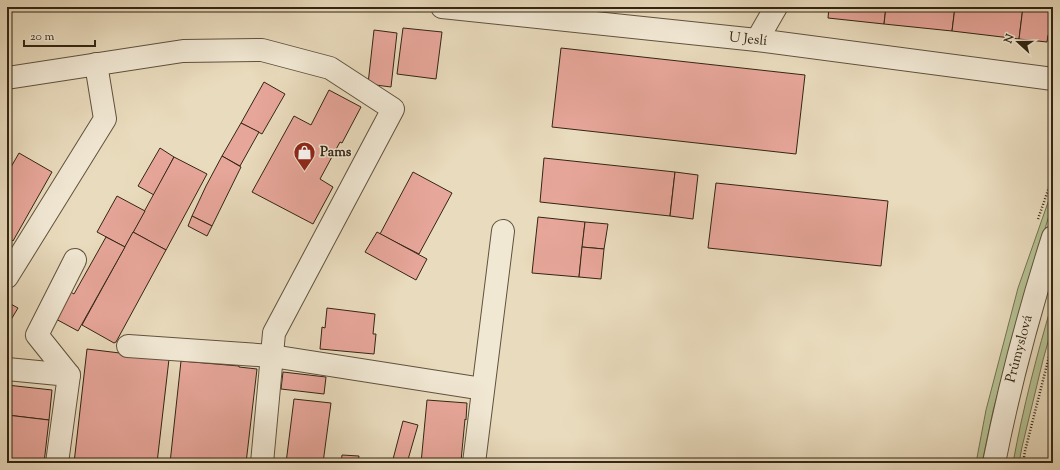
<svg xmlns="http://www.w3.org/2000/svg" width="1060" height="470" font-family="'Sorts Mill Goudy',serif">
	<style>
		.grass { fill: #b5c092; stroke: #747252 }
		.building { fill: #e7a69a; stroke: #332513 }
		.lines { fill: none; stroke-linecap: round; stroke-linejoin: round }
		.minor-casing { stroke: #60523e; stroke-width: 24 }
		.path { stroke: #332513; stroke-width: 2.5; stroke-dasharray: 1 2; stroke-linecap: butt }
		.minor { stroke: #f1e8d4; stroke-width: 22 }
		.labels { text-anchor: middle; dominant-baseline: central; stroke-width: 3; stroke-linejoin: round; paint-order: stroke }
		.street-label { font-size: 14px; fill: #332513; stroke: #f1e8d4 }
		.poi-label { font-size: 14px; font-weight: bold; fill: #332513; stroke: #f1e8d4; text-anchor: start }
	</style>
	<rect width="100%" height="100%" fill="#e9dbbd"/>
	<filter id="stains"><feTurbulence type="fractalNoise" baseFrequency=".005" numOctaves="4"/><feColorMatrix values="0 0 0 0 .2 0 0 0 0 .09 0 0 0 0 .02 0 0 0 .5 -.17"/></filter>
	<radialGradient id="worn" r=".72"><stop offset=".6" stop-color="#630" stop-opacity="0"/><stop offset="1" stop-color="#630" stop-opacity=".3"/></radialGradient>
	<g class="grass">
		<polygon points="1053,188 1053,202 1011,343 993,411 982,463 976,463 986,410 1018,288"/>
		<path d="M1053 300V324L1043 360 1022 447 1019 463H1013C1023 408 1037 354 1053 300Z"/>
	</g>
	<g class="building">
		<polygon points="829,7 886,7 884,24 828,18"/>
		<polygon points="886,7 955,7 952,31 884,24"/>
		<polygon points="955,7 1023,7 1019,39 952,31"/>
		<polygon points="1023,7 1053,7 1053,36 1048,35 1047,42 1019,39"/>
		<polygon points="403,28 442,32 436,79 397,74"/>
		<polygon points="374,30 397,33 391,87 368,84"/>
		<polygon points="561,48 805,75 796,154 552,127"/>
		<polygon points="264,82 285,94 262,134 241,123"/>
		<polygon points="329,90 361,107 342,143 340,142 320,179 333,187 313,224 252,192 294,116 311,125"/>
		<polygon points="241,123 259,132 240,166 222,156"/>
		<polygon points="160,148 174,157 154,195 138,186"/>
		<polygon points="19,153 52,172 13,241 7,237 7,174"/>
		<polygon points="222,156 241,167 212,226 192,216 206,186"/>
		<polygon points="174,157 207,174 166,250 133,232"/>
		<polygon points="544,158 675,172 670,216 540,202"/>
		<polygon points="413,172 452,193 419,254 380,234"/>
		<polygon points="675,172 698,175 693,219 670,216"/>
		<polygon points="716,183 888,201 881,266 708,248"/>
		<polygon points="117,196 145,211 125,247 97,232"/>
		<polygon points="192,216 212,226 207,236 188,226"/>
		<polygon points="538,217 585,222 579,277 532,273"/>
		<polygon points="585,222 608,224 604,249 582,247"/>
		<polygon points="133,232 166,250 116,342 114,343 82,325"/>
		<polygon points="377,232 427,259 416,280 365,252"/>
		<polygon points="106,237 125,247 78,331 54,318 69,291 74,294"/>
		<polygon points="582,247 604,249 601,279 579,277"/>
		<polygon points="7,302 18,308 9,323 7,322"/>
		<polygon points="327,308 375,314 373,334 376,334 374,354 320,349 322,327 325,328"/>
		<polygon points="87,349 169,359 157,463 74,463"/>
		<polygon points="181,361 239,366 239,367 257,369 246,463 170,463"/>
		<polygon points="283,372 326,377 324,394 281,389"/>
		<polygon points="7,385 52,390 49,420 7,415"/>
		<polygon points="294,399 331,403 323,463 286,463"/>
		<polygon points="427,400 467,403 466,420 465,419 461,461 462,461 462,463 421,463"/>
		<polygon points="7,415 49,420 44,463 7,463"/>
		<polygon points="403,421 418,425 407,463 392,463"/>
		<polygon points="342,455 359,456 358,463 341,463"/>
	</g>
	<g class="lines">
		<defs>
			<g id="minor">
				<polyline points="442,7 757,40 1053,79"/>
				<polyline points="757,40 776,7"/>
				<polyline points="7,78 183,51 262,50 330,68 393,109 274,333 262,463"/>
				<polyline points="7,277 105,119 96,64"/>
				<polyline points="128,346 272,356 483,389"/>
				<polyline points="7,369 69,375 57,463"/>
				<polyline points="69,375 37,335 75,260"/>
				<polyline points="474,463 503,231"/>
				<path d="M994 463C1009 387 1029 312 1053 237"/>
			</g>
		</defs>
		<use href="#minor" class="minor-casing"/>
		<g class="path">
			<polyline points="1038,219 1053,176"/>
			<polyline points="1023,463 1025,451 1053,341"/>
		</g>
		<use href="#minor" class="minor"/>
	</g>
	<defs>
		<symbol id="shop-pin" viewBox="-11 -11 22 30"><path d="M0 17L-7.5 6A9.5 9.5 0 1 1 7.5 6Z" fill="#8f2418" stroke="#f1e8d4"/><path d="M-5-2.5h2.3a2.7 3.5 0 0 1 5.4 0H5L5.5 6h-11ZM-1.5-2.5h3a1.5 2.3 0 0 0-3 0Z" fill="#fff"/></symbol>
	</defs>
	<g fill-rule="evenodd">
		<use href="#shop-pin" x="292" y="140" width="25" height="34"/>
	</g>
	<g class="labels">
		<g class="street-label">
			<text transform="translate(748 40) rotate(6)">U Jeslí</text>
			<text transform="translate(1020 349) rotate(-75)">Průmyslová</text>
		</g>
		<g class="poi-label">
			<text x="320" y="153">Pams</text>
		</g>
	</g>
	<rect width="1060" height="470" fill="none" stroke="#e9dbbd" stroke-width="24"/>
	<rect x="8" y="8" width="1044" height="454" fill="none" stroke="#332513" stroke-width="2"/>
	<rect x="12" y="12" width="1036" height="446" fill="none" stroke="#332513"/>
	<g transform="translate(1018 42) rotate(291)" stroke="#f1e8d4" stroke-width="3" paint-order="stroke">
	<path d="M0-3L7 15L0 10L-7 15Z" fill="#332513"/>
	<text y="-6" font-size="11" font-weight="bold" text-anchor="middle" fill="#332513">N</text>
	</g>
	<path d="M24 40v6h71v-6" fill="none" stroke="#332513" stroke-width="2"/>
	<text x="30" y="40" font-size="12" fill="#332513" stroke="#f1e8d4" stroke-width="3" paint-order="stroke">20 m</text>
	<rect width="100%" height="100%" filter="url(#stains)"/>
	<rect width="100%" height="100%" fill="url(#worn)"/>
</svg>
